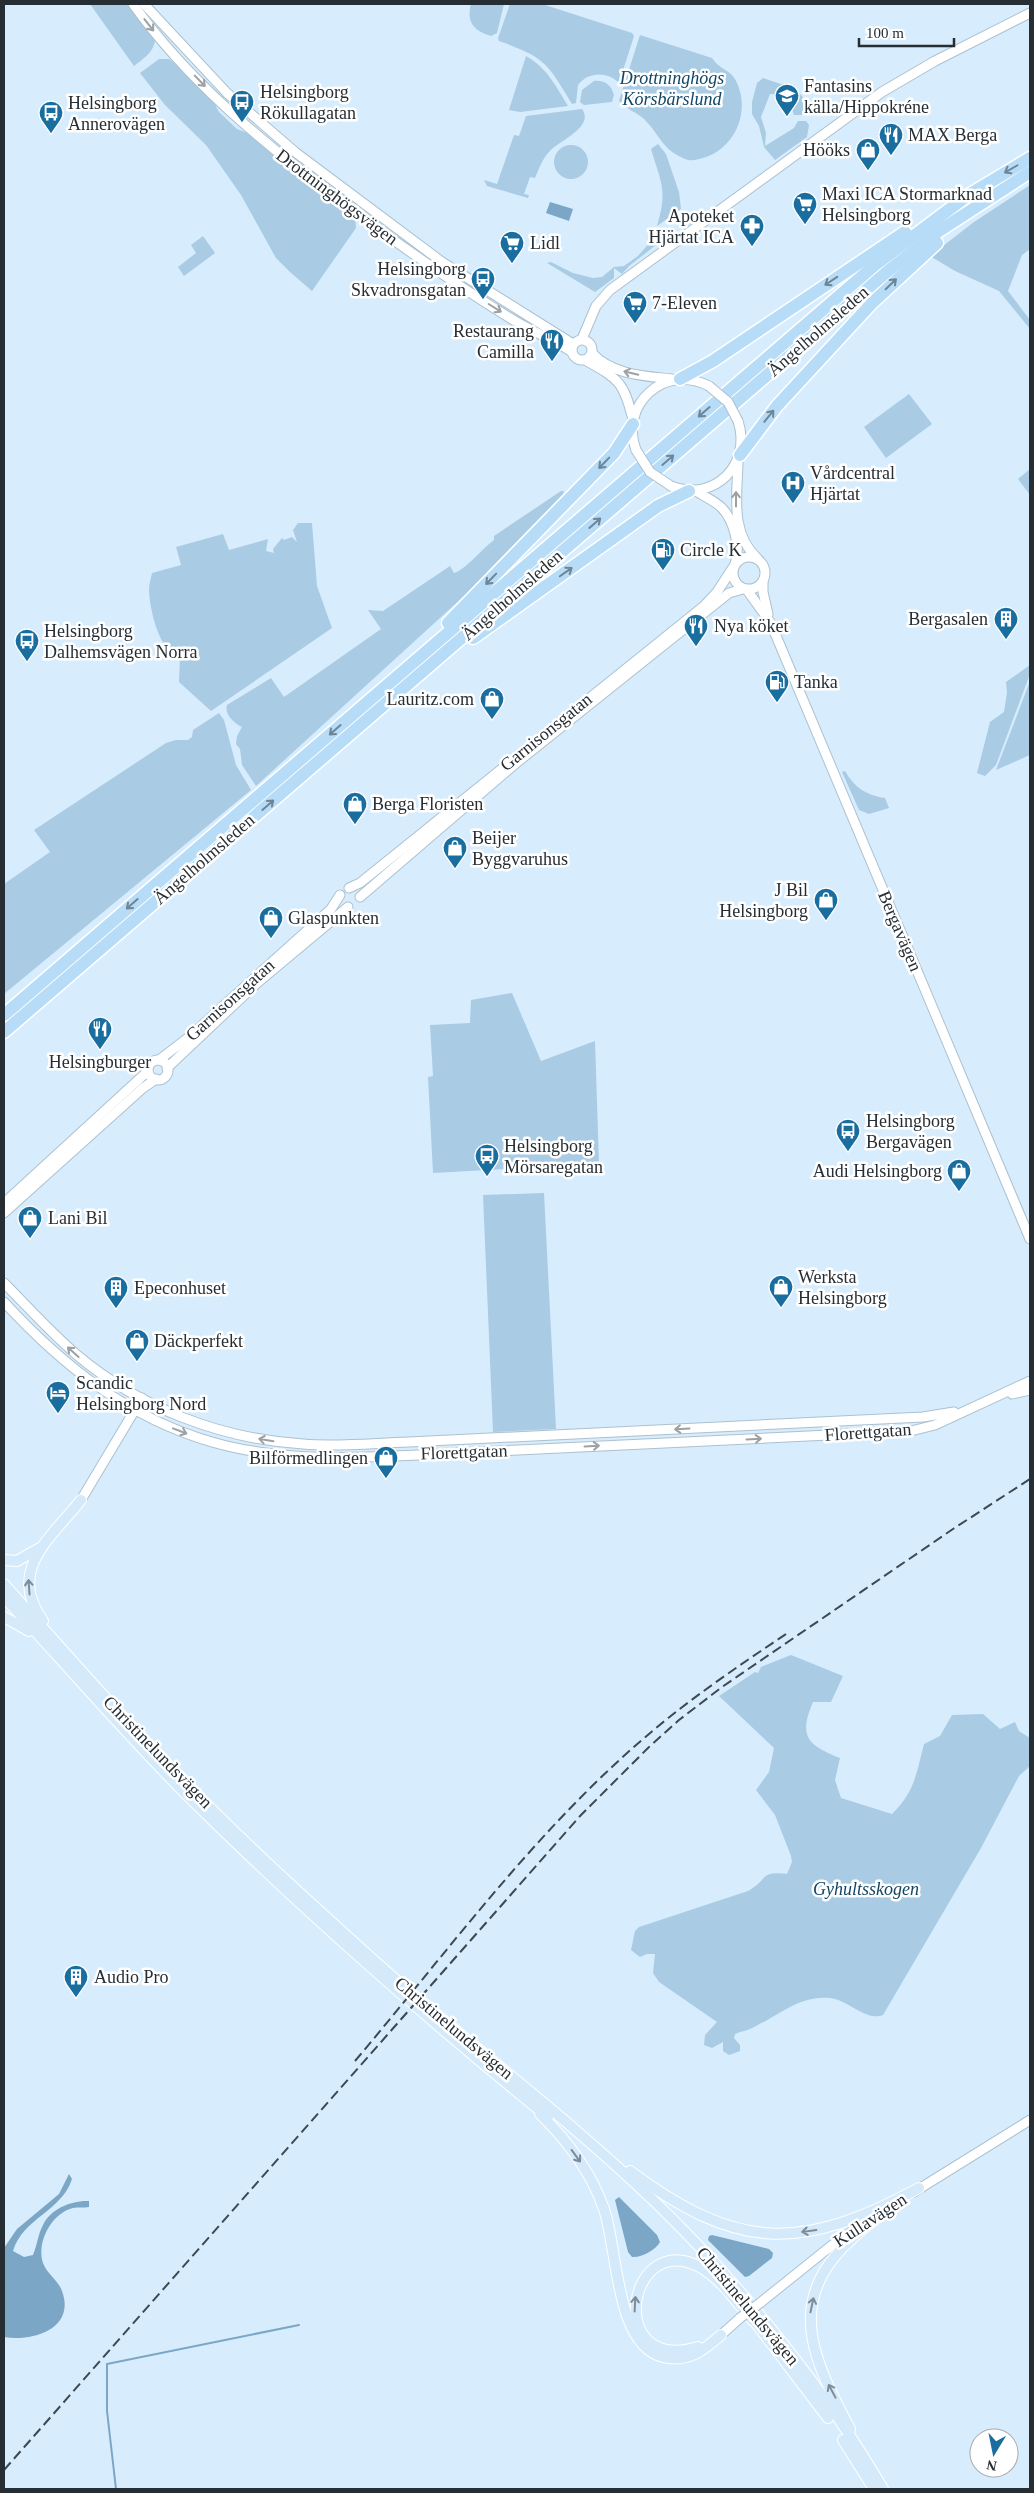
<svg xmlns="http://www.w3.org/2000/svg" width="1034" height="2493" font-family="'Times New Roman',serif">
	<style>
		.green { fill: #a9cbe4 }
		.water { fill: #7ca6c5 }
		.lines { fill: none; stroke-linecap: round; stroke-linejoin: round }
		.stream { stroke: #7ca6c5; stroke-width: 2 }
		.minor-casing { stroke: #acc1d0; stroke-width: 11 }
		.major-casing { stroke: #fff; stroke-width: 12 }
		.highway-casing { stroke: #fff; stroke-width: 15 }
		.minor { stroke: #fff; stroke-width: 9 }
		.major { stroke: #d4eafa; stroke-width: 10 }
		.highway { stroke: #b7dcf7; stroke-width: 12 }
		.rail { stroke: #3e4850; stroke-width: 2; stroke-dasharray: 10 5; stroke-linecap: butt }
		.minor-bridge-casing { stroke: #acc1d0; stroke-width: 11; stroke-linecap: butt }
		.minor-bridge { stroke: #fff; stroke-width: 9 }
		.oneway { stroke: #9da1a4 }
		.oneway2 { stroke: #6e8596 }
		.oneway3 { stroke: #7d8c97 }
		.labels { text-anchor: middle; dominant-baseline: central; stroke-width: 5; stroke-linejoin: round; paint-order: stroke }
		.park-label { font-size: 18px; font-style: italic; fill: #124665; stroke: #fff }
		.poi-label { font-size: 18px; fill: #262e34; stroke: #fff; text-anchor: start }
		.street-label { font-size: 18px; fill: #262e34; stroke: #fff }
	</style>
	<rect width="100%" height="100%" fill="#d7edfd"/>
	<g class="green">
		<path d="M90 4H129L155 40C154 52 143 59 134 66Z"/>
		<path d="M471 4H504L497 33 491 36C474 31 466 22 471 4Z"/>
		<path d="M510 4H542L632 33 634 36 619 83C607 71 588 72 578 85L576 103 572 104C547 63 546 58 499 41L498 38Z"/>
		<path d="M640 35 712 58C722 73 732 67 739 88 749 117 732 150 703 158 698 159 694 161 688 160 662 151 661 136 644 119 636 112 626 109 619 101Z"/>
		<path d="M526 56C547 68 556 86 568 106L520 112 509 110Z"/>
		<polygon points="159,59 169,59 178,66 213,101 219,112 237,129 250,134 276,157 355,215 356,228 312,291 290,272 276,258 241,195 206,145 165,105 140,73"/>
		<path d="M763 78C787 87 804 86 811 115H794C791 104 783 93 770 94L761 117 766 133 765 146 794 128 798 121H806L809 125 807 137 775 160 764 147 759 126 752 114V102L757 83Z"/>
		<path d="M594 81C605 80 611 85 614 95L612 102 584 105 580 102 582 90Z"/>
		<path d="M582 109C595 127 559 141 550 151 542 159 539 169 535 178L530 177 524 194 529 195 528 198 487 186 484 180 497 184 514 135 519 136 526 116Z"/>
		<path d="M658 144 666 154 679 192 681 209 657 226C668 190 661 183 651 149Z"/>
		<circle cx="571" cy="162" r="17"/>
		<polygon points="1030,185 1030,249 1022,255 1008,291 1030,320 1030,329 999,291 955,271 930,256 974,222"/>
		<polygon points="203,236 215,253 184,276 178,267 196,253 191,245"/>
		<polygon points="652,240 656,245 629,266 622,274 614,268 614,278 595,292 547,263 551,262 573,273 593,278 602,277 614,267 624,266 638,256"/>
		<polygon points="909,394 932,424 886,458 864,427"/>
		<polygon points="1030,469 1030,495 1018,479"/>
		<path d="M561 491H564L563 494 464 596 256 786 242 765 240 749 236 744 237 736 242 727C235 723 224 715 227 705L271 678 284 697 381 629 368 610 383 611 450 566 454 573C465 570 483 548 494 540V536Z"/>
		<path d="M298 523H312L317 586 332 628 211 711 179 682 180 656C159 655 149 606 149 589 149 584 151 578 152 573L181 565 176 547 223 534 229 550 268 539 266 551 274 553 273 549 282 538 284 540 292 537 297 542 293 530Z"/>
		<polygon points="1030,665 1030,674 996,765 985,776 977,773 990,722 1004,712 1007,692 1006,682"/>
		<polygon points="1030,681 1030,755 996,770"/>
		<polygon points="219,713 224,720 236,765 251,790 4,994 4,884 50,852 34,830 166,743 176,740 188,740 192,737 193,730"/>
		<path d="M845 771C855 788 866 795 885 798L889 808 869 814 859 810 842 772Z"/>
		<polygon points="512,993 541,1061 595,1041 599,1164 433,1173 428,1077 433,1076 430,1025 470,1023 471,1000"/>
		<polygon points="544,1193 556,1429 493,1432 483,1195"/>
		<path d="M791 1655 843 1676 831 1702H813C798 1737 808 1745 840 1758L835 1780 841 1798 892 1814C915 1791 916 1775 924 1744L940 1736 952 1715 983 1714 1000 1729 1015 1722 1019 1731 1030 1738V1766L1019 1776 981 1848 883 2015C867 2022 848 2000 830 1998 800 1995 781 2014 756 2026 750 2030 742 2031 735 2034L734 2038 740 2045V2051L729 2055 723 2051V2042L712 2048 704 2045 705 2035 717 2022 659 1982 653 1973 655 1954H647L640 1957 631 1950 635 1931 639 1927 748 1891C769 1879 759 1871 787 1874L792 1862 791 1856 775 1815 756 1790 769 1772 774 1748 719 1696 755 1672 758 1673 761 1667Z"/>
	</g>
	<g class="water">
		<polygon points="550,202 573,209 569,221 546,213"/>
		<path d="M69 2174 72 2179C62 2211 23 2218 13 2251L24 2257 33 2255C37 2246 38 2234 43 2225 50 2209 72 2200 89 2201V2207C84 2208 78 2207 73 2208 52 2213 36 2242 43 2263 47 2274 59 2281 62 2291 76 2329 32 2342 4 2337V2248L17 2229 59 2194Z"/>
		<path d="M619 2197 657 2235 660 2242C656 2250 641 2258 632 2257L628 2252 615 2200Z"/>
		<polygon points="712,2235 769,2249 773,2253 772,2258 749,2276 745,2277 708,2240 709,2236"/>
	</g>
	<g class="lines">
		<polyline class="stream" points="116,2489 107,2411 107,2364 299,2325"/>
		<defs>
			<g id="minor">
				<path d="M133 4C188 81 262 142 338 199 395 242 454 284 515 321 534 332 554 340 572 352"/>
				<polyline points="144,4 227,93 295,152 442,262 573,344"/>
				<polyline points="582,339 596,306 610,290 882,92 935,61 1030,13"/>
				<circle cx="582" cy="350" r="10"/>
				<path d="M592 353C612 375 645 376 672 379"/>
				<path d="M585 360C619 379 624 382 633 420"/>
				<path d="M636 450C619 404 665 363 709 386"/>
				<path d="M738 463C737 496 730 534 758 559"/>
				<path d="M671 486C715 503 752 464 738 421"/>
				<path d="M696 491C705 497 715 501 722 508 734 521 741 547 735 564"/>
				<circle cx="749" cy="573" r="16"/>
				<polyline points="763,582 763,592 768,614"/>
				<polyline points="747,590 770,622 777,638 1030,1239"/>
				<polyline points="349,888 360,883 704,606 717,592 734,566"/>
				<polyline points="360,897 515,764 729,593 743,589"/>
				<polyline points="159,1060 189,1037 331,909 340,895"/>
				<circle cx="158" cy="1070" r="10"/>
				<polyline points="167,1068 257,983 348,907"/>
				<polyline points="4,1203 148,1071"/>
				<polyline points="4,1213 143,1088 156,1079"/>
				<path d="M4 1283C28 1307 51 1333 77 1355 140 1408 221 1439 303 1444 338 1447 374 1443 409 1442L923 1417 954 1412"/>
				<path d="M4 1302C62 1365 128 1418 212 1442 298 1467 390 1455 479 1452 623 1446 767 1439 911 1431L935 1425 1030 1381"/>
				<polyline points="1012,1394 1030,1390"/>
				<polyline points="81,1500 142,1398"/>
				<polyline points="914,2192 1030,2120"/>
				<polyline points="760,2303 831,2246 863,2224"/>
				<polyline points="721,2335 740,2318"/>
			</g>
			<g id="major">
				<polyline points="4,1560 17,1561 38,1549"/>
				<path d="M4 1584C59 1646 113 1708 171 1768 237 1837 308 1901 379 1965 469 2045 567 2117 654 2201 740 2284 823 2386 883 2489"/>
				<path d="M4 1597C63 1661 120 1727 181 1789 297 1905 420 2013 548 2117"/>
				<polyline points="4,1617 29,1631"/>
				<path d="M43 1621C6 1570 51 1538 81 1500"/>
				<path d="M540 2114C568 2141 591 2172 604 2209 618 2250 615 2345 663 2357 688 2363 704 2350 721 2335"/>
				<path d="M630 2171C738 2251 801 2252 919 2188"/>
				<polyline points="752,2318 828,2418"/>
				<path d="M698 2347C605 2375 626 2231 698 2266 720 2277 737 2303 752 2320"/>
				<path d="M850 2429C820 2371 786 2312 837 2254 851 2237 869 2225 885 2210"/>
				<polyline points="843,2440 874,2489"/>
			</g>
			<g id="highway">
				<polyline points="680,379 713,361 905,232"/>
				<polyline points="740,455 777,406 872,303 937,243"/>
				<polyline points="448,623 614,453 633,424"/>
				<polyline points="473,638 658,506 689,491"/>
				<polyline points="4,1015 875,265 967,196 1030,158"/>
				<polyline points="4,1032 888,271 939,231 1030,172"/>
			</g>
		</defs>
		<use href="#minor" class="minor-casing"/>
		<use href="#major" class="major-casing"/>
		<use href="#highway" class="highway-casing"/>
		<use href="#minor" class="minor"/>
		<use href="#major" class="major"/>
		<use href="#highway" class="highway"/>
		<g class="rail">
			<path d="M355 2061C448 1951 534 1833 643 1739 688 1700 737 1667 786 1634"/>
			<polyline points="4,2470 581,1815 649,1747 679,1720 722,1687 953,1529 1030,1479"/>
		</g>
		<defs>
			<g id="minor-bridge">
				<polyline points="709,386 728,402 738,421"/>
				<polyline points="636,450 650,472 671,486"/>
				<polyline points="740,2318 760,2303"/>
			</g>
		</defs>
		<use href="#minor-bridge" class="minor-bridge-casing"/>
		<use href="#minor-bridge" class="minor-bridge"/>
	</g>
	<defs><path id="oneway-shaft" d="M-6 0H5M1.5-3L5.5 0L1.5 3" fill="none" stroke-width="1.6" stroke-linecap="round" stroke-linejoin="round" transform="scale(1.25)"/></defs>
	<g class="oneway">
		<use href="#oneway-shaft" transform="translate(149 25) rotate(52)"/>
		<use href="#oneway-shaft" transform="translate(200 81) rotate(46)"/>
		<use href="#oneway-shaft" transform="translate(495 308) rotate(32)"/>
		<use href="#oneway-shaft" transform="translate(631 373) rotate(-167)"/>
		<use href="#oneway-shaft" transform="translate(736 499) rotate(-90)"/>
		<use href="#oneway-shaft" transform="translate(73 1352) rotate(-138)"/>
		<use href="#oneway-shaft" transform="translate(682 1429) rotate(177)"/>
		<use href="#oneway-shaft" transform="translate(180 1431) rotate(21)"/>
		<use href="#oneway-shaft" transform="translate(754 1439) rotate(-3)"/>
		<use href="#oneway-shaft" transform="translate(266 1440) rotate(-171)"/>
		<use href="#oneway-shaft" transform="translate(592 1446) rotate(-3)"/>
	</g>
	<g class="oneway2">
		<use href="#oneway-shaft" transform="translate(1011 169) rotate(150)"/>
		<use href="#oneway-shaft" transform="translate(831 281) rotate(146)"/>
		<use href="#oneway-shaft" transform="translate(891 284) rotate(-44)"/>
		<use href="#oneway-shaft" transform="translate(704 412) rotate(139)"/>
		<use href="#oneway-shaft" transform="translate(769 416) rotate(-51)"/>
		<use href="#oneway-shaft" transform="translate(668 460) rotate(-41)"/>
		<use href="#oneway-shaft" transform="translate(604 463) rotate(134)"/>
		<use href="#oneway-shaft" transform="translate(595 523) rotate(-41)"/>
		<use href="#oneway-shaft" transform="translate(566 572) rotate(-35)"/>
		<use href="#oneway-shaft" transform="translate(491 579) rotate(134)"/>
		<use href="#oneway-shaft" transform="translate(335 730) rotate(139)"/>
		<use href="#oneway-shaft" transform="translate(268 805) rotate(-41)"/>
		<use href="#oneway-shaft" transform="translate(132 904) rotate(139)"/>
	</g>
	<g class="oneway3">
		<use href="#oneway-shaft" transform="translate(29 1587) rotate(-94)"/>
		<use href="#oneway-shaft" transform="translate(576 2156) rotate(54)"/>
		<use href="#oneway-shaft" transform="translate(809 2231) rotate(172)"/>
		<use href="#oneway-shaft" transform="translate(635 2304) rotate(-87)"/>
		<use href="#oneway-shaft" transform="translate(812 2305) rotate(-78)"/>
		<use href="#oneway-shaft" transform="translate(832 2391) rotate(-118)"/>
	</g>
	<defs>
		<symbol id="school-pin" viewBox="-11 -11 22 30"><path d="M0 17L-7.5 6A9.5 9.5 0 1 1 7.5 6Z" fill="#196e9f" stroke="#fff"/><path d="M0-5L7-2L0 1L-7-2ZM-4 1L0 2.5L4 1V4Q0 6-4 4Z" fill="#fff"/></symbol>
		<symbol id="bus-pin" viewBox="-11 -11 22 30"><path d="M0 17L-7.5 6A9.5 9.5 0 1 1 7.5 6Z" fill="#196e9f" stroke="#fff"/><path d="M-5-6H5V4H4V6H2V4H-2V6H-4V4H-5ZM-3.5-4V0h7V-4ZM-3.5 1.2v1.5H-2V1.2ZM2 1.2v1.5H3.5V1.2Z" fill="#fff"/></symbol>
		<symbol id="restaurant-pin" viewBox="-11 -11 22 30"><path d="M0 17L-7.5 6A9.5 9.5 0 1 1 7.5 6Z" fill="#196e9f" stroke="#fff"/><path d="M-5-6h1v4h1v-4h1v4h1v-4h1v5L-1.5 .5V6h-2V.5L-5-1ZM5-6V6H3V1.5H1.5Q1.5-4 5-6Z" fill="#fff"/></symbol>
		<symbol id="shop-pin" viewBox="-11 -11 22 30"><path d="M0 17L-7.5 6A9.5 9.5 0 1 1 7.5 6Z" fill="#196e9f" stroke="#fff"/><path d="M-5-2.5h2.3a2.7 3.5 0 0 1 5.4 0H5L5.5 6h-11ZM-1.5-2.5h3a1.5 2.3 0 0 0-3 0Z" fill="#fff"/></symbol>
		<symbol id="supermarket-pin" viewBox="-11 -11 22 30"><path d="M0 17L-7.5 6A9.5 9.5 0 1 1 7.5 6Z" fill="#196e9f" stroke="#fff"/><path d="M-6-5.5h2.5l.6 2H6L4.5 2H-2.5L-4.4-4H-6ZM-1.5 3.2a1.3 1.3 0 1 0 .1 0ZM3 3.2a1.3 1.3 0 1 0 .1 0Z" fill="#fff"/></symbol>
		<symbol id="pharmacy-pin" viewBox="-11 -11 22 30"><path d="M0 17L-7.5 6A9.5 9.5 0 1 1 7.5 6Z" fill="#196e9f" stroke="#fff"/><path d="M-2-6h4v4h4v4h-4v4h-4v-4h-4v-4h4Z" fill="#fff"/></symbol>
		<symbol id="hospital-pin" viewBox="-11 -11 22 30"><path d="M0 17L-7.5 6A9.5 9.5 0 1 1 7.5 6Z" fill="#196e9f" stroke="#fff"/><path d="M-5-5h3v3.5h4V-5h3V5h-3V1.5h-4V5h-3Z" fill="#fff"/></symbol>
		<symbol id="fuel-pin" viewBox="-11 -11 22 30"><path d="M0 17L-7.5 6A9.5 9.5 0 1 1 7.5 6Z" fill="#196e9f" stroke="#fff"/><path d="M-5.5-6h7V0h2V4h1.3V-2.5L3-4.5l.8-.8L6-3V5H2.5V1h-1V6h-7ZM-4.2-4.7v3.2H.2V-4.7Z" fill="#fff"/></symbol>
		<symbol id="building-pin" viewBox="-11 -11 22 30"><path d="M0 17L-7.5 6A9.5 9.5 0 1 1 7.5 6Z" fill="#196e9f" stroke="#fff"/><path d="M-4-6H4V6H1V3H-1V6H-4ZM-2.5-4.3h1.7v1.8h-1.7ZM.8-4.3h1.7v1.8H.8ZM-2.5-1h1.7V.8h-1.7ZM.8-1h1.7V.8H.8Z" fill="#fff"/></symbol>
		<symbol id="hotel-pin" viewBox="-11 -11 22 30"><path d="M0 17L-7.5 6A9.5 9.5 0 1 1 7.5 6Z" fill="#196e9f" stroke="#fff"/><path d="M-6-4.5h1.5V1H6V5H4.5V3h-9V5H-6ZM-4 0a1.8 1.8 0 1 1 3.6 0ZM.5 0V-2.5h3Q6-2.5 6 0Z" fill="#fff"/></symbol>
	</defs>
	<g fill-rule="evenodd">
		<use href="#school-pin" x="773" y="82" width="28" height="38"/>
		<use href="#bus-pin" x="228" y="88" width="28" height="38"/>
		<use href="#bus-pin" x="37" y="99" width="28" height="38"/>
		<use href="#restaurant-pin" x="877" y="121" width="28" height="38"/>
		<use href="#shop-pin" x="854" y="136" width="28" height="38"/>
		<use href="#supermarket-pin" x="791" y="190" width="28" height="38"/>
		<use href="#pharmacy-pin" x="738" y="212" width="28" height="38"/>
		<use href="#supermarket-pin" x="498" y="229" width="28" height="38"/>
		<use href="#bus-pin" x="469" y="265" width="28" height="38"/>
		<use href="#supermarket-pin" x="621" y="289" width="28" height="38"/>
		<use href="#restaurant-pin" x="538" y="327" width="28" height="38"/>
		<use href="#hospital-pin" x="779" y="469" width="28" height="38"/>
		<use href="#fuel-pin" x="649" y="536" width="28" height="38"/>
		<use href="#building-pin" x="992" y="605" width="28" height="38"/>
		<use href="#restaurant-pin" x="682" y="612" width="28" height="38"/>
		<use href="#bus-pin" x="13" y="627" width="28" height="38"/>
		<use href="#fuel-pin" x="763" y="668" width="28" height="38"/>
		<use href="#shop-pin" x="478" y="685" width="28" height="38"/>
		<use href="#shop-pin" x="341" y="790" width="28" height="38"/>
		<use href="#shop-pin" x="441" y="834" width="28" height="38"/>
		<use href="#shop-pin" x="812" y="886" width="28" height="38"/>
		<use href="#shop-pin" x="257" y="904" width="28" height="38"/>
		<use href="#restaurant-pin" x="86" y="1015" width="28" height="38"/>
		<use href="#bus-pin" x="834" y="1117" width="28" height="38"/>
		<use href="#bus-pin" x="473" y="1142" width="28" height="38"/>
		<use href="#shop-pin" x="945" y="1157" width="28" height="38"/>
		<use href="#shop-pin" x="16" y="1204" width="28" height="38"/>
		<use href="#shop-pin" x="767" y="1273" width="28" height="38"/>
		<use href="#building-pin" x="102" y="1274" width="28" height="38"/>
		<use href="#shop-pin" x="123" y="1327" width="28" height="38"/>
		<use href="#hotel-pin" x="44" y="1379" width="28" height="38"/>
		<use href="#shop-pin" x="372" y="1444" width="28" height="38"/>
		<use href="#building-pin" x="62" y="1963" width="28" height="38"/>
	</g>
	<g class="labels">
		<g class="park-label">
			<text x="672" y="78">Drottninghögs<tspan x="672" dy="21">Körsbärslund</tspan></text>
			<text x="866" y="1889">Gyhultsskogen</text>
		</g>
		<g class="poi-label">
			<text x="804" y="86">Fantasins<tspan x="804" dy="21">källa/Hippokréne</tspan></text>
			<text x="260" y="92">Helsingborg<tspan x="260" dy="21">Rökullagatan</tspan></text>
			<text x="68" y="103">Helsingborg<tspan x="68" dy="21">Annerovägen</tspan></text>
			<text x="908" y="135">MAX Berga</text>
			<text x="850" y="150" text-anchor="end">Hööks</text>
			<text x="822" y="194">Maxi ICA Stormarknad<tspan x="822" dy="21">Helsingborg</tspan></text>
			<text x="734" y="216" text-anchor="end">Apoteket<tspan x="734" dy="21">Hjärtat ICA</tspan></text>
			<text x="530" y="243">Lidl</text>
			<text x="466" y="269" text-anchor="end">Helsingborg<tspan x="466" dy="21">Skvadronsgatan</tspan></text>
			<text x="652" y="303">7-Eleven</text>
			<text x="534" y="331" text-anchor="end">Restaurang<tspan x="534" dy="21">Camilla</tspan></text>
			<text x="810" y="473">Vårdcentral<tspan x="810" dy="21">Hjärtat</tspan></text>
			<text x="680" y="550">Circle K</text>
			<text x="988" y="619" text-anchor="end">Bergasalen</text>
			<text x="714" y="626">Nya köket</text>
			<text x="44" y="631">Helsingborg<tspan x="44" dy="21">Dalhemsvägen Norra</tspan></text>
			<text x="794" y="682">Tanka</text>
			<text x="474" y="699" text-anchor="end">Lauritz.com</text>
			<text x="372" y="804">Berga Floristen</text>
			<text x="472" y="838">Beijer<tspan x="472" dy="21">Byggvaruhus</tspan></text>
			<text x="808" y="890" text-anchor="end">J Bil<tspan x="808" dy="21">Helsingborg</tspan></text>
			<text x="288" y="918">Glaspunkten</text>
			<text x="100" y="1062" text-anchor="middle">Helsingburger</text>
			<text x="866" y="1121">Helsingborg<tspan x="866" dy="21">Bergavägen</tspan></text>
			<text x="504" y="1146">Helsingborg<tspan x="504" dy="21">Mörsaregatan</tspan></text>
			<text x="942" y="1171" text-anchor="end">Audi Helsingborg</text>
			<text x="48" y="1218">Lani Bil</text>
			<text x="798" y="1277">Werksta<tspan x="798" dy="21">Helsingborg</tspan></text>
			<text x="134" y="1288">Epeconhuset</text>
			<text x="154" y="1341">Däckperfekt</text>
			<text x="76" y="1383">Scandic<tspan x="76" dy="21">Helsingborg Nord</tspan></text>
			<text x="368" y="1458" text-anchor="end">Bilförmedlingen</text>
			<text x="94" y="1977">Audio Pro</text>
		</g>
		<g class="street-label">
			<text transform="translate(337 197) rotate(37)">Drottninghögsvägen</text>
			<text transform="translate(818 331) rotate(-41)">Ängelholmsleden</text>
			<text transform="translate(512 595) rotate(-41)">Ängelholmsleden</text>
			<text transform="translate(546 732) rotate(-39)">Garnisonsgatan</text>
			<text transform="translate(204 859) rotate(-41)">Ängelholmsleden</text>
			<text transform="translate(900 931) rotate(67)">Bergavägen</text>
			<text transform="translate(230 1000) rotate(-42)">Garnisonsgatan</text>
			<text transform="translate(868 1432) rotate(-4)">Florettgatan</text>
			<text transform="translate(464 1452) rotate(-2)">Florettgatan</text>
			<text transform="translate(158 1752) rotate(46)">Christinelundsvägen</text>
			<text transform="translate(454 2028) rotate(40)">Christinelundsvägen</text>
			<text transform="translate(870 2220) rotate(-33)">Kullavägen</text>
			<text transform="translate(748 2306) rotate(50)">Christinelundsvägen</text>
		</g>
	</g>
	<rect width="1034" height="2493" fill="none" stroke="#262e34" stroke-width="10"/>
	<g transform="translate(994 2453) rotate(190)"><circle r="24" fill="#ffffff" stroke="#a8abae"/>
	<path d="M0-4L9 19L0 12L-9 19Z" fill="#196e9f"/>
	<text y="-8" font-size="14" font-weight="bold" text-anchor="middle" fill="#262e34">N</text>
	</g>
	<path d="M859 38v8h95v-8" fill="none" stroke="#262e34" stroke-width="2.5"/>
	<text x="866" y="38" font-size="15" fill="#262e34" stroke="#ffffff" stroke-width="4" paint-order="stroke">100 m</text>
</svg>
